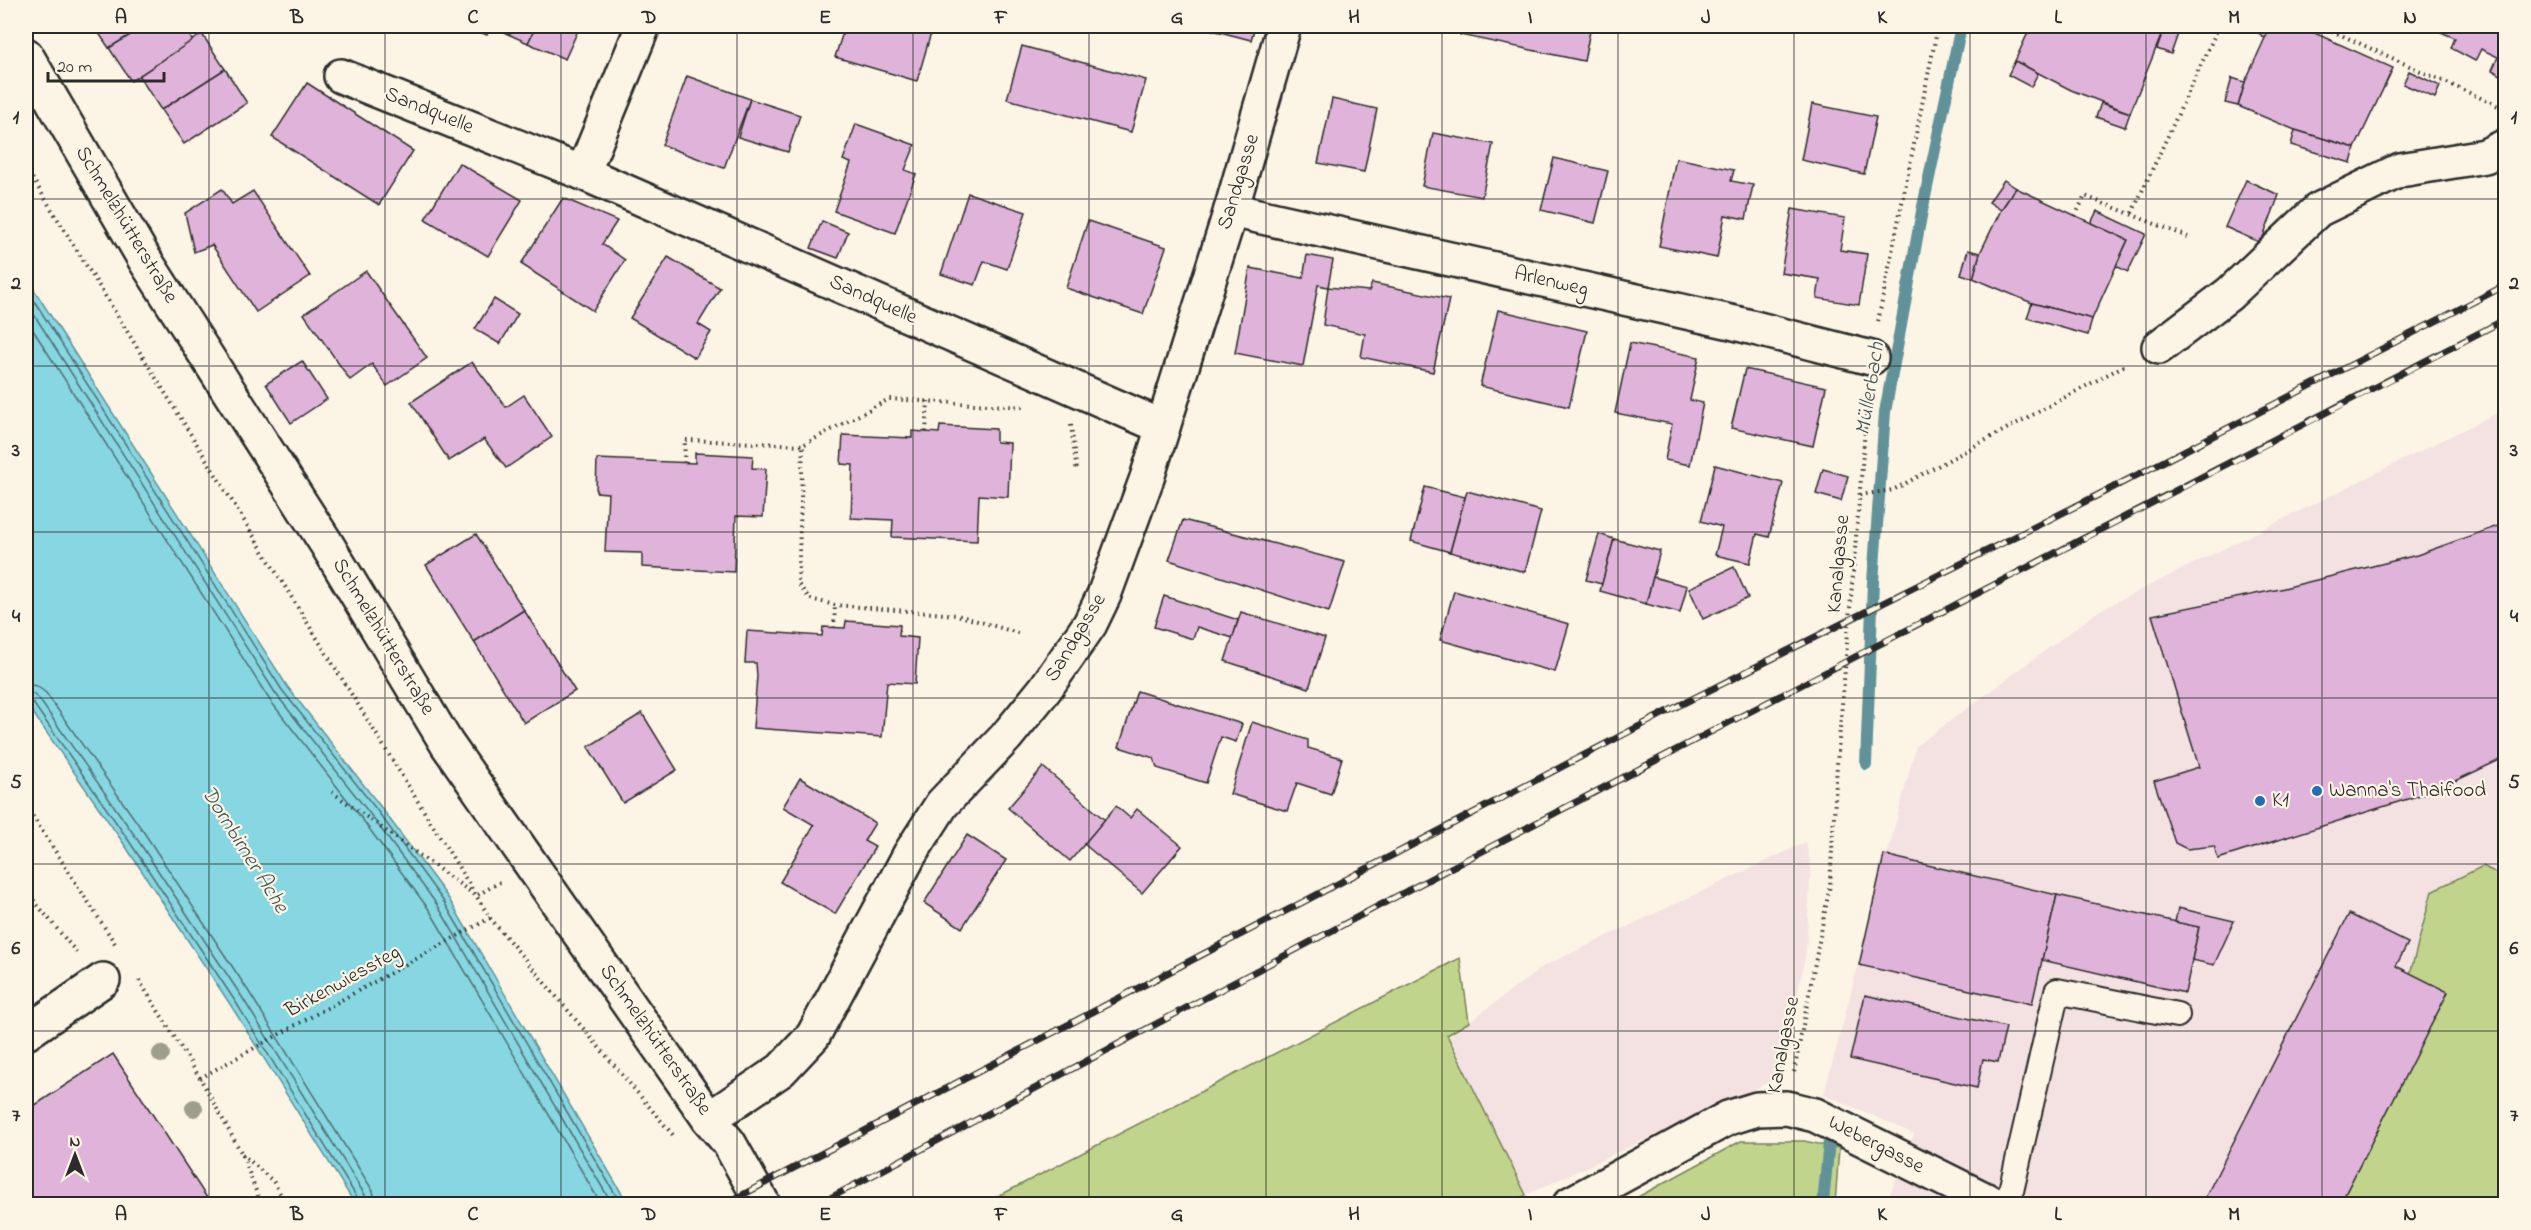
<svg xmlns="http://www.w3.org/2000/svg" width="2531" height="1230" font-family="'Indie Flower',sans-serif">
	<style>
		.built { fill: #f4e2e2 }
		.green { fill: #c0d58b; stroke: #76805b; stroke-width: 1.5 }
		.water { fill: #87d7e2; stroke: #629299; stroke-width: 1.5 }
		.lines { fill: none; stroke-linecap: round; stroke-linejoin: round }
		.shore { stroke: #507074; stroke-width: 1.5 }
		.stream { stroke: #629299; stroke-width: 12 }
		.building { fill: #e0b4da; stroke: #2b2b2b; stroke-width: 1.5 }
		.lane-casing { stroke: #2b2b2b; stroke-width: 28 }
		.street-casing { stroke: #2b2b2b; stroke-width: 38 }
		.path { stroke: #2b2b2b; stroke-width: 4; stroke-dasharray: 1.5 4.5; stroke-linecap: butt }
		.lane { stroke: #fcf5e5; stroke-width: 24 }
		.street { stroke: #fcf5e5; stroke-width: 33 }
		.rail-casing { stroke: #2b2b2b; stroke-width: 7 }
		.rail { stroke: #fcf5e5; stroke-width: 4.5; stroke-dasharray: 14; stroke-linecap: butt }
		.tree { fill: #9d9e8c }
		.grid { fill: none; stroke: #2b2b2b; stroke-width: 1.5; stroke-opacity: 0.55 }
		.poi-dot { fill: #1f6fb2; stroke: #fcf5e5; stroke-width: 2 }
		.labels { text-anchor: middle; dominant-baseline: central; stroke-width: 4.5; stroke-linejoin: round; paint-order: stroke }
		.street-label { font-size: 21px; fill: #2b2b2b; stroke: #fcf5e5 }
		.poi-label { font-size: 21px; fill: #2b2b2b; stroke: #fcf5e5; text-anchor: start }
		.water-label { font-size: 22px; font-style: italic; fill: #425659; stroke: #fcf5e5 }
		.neatline { fill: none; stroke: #2b2b2b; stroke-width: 2 }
		.grid-label { font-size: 20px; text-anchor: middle; font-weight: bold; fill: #2b2b2b }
	</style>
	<rect width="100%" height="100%" fill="#fcf5e5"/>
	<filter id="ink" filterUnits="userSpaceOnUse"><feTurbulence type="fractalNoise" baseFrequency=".0167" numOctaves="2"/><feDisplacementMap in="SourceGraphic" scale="12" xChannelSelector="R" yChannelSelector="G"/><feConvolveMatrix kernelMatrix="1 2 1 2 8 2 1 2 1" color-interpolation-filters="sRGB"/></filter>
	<g filter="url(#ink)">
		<g class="built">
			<polygon points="2505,409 2506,1171 2489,1204 1886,1204 1914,1134 1824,1094 1916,746 2100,610"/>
			<polygon points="1806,842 1811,868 1806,954 1780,1077 1526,1195 1447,1035 1469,1022 1544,966"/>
		</g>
		<g class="green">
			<polygon points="2483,866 2505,878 2505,1182 2494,1204 2340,1204 2447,992 2410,974 2432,891"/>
			<polygon points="1460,958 1469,1022 1447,1035 1526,1195 1509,1204 983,1204"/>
			<polygon points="1741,1141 1804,1141 1839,1148 1835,1204 1625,1204"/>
		</g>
		<polygon class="water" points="26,277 287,686 380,806 449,899 628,1204 355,1204 230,1004 124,844 26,703"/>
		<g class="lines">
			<g class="shore">
				<polyline points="26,288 282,690 376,809 444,902 621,1204"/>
				<polyline points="26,302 276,694 370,814 438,906 612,1204"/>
				<polyline points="26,319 269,699 362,819 430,911 601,1204"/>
				<polyline points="26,684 37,686 46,693 143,831 249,992 373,1191 376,1204"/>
				<polyline points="26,693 33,694 39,699 135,836 242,997 365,1195 367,1204"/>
				<polyline points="26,700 33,703 129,841 235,1001 358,1199 359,1204"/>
			</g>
			<g class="stream">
				<polyline points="1866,764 1873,582 1885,412 1922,211 1961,26"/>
				<polyline points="1823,1204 1829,1141"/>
			</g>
		</g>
		<g class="building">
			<polygon points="94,26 145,26 109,48"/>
			<polygon points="145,26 183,26 193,41 131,81 109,48"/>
			<polygon points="465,26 491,26 487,35"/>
			<polygon points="490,26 536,26 528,43"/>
			<polygon points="536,26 580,26 565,59 528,43"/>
			<polygon points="845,26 933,26 917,81 835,57"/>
			<polygon points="1197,26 1255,26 1251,40"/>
			<polygon points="1462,26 1591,26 1584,61 1460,35"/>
			<polygon points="2031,26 2165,26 2130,113 2071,90 2015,61"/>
			<polygon points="2165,26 2179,31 2171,54 2157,49"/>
			<polygon points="2256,26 2273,26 2265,38 2253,29"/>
			<polygon points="2273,26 2299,26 2393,68 2355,148 2295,130 2238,106 2245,82 2265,38"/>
			<polygon points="2427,26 2506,26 2506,78 2492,70 2498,57 2481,49 2475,61 2451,48 2455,38"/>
			<polygon points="202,34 225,69 161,110 139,76"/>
			<polygon points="1022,46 1146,80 1131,132 1007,99"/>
			<polygon points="2015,61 2038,73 2031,87 2008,75"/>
			<polygon points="225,69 247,103 184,144 161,110"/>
			<polygon points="2409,71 2440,86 2435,98 2403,84"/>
			<polygon points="687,76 750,99 724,168 662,145"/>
			<polygon points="2232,78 2245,82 2238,106 2225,103"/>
			<polygon points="307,83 413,151 379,205 272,137"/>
			<polygon points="750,99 800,115 788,152 738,137"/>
			<polygon points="1332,99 1377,109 1364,172 1318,163"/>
			<polygon points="2101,103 2130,113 2125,127 2096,117"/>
			<polygon points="1812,104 1876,117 1864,174 1801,160"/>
			<polygon points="856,124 915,145 905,170 916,174 895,233 834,211 851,163 843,160"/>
			<polygon points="2295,130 2355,148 2351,163 2291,145"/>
			<polygon points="1433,133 1493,144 1482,197 1422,186"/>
			<polygon points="1554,158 1608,171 1595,223 1541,210"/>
			<polygon points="1676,158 1734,170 1731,181 1753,185 1746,219 1725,215 1717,258 1659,246"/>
			<polygon points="459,163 522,200 488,256 425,219"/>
			<polygon points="2004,180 2016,188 2001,210 1989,202"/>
			<polygon points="2246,180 2279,195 2261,243 2225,227"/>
			<polygon points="2016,188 2128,240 2092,319 2032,303 1973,278 1980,253 2001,210"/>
			<polygon points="222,189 232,204 253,191 310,276 256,312 212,245 194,252 185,213"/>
			<polygon points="968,193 1026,212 1007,269 984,261 975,285 941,274"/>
			<polygon points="563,198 617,221 602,244 625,260 593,311 521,264"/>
			<polygon points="1792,209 1845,218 1840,250 1867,254 1859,305 1817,298 1820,279 1781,273"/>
			<polygon points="2097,211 2146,234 2128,272 2116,266 2128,240 2091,223"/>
			<polygon points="822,221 848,232 838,258 811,248"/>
			<polygon points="1088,221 1166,247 1143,314 1066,288"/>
			<polygon points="1968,250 1980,253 1973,278 1961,274"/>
			<polygon points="1307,255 1333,260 1328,287 1318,285 1303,366 1235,353 1250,268 1303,278"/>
			<polygon points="668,257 720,288 698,324 711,332 695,358 630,318"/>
			<polygon points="366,271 427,358 387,386 372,364 350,380 304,314"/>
			<polygon points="1372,283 1449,299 1433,372 1361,357 1365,334 1323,325 1328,287 1369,291"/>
			<polygon points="494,299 518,314 500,344 475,329"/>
			<polygon points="2032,303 2092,319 2088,335 2027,318"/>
			<polygon points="1498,310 1587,331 1569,407 1480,386"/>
			<polygon points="1630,343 1699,357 1690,400 1703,403 1690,465 1665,460 1672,424 1615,413"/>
			<polygon points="302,361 327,399 291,423 266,384"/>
			<polygon points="472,362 506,407 524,395 552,437 506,468 484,439 449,461 411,402"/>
			<polygon points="1745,369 1826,387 1813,446 1731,428"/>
			<polygon points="940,426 996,429 996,442 1010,443 1008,497 979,495 977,541 892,537 893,520 851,518 853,465 841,464 843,435 912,438 912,431 939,433"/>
			<polygon points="695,453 753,456 752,468 766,469 763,517 736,516 734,572 642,567 642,553 605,552 608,493 596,492 597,459 695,463"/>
			<polygon points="1715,465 1783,483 1769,537 1757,534 1750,563 1715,555 1722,527 1701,521"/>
			<polygon points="1823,469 1848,476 1841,501 1816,494"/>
			<polygon points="1425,487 1465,497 1450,552 1411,541"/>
			<polygon points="1467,491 1541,511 1525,572 1450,552"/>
			<polygon points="1183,520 1345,562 1329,612 1169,560"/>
			<polygon points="2506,523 2506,757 2436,790 2218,859 2214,846 2187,849 2175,843 2154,781 2199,767 2152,615 2280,589 2417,555"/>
			<polygon points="476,534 524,610 474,642 426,565"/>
			<polygon points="1599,534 1614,539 1602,584 1586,580"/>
			<polygon points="1614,539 1660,551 1646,604 1600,591"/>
			<polygon points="1734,567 1748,598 1703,619 1689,588"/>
			<polygon points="1653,577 1687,586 1680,613 1646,604"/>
			<polygon points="1454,591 1569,624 1555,672 1440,640"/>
			<polygon points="1164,596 1238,620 1233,638 1197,627 1193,639 1154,627"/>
			<polygon points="524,610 575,691 524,723 474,642"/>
			<polygon points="1241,612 1325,638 1309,688 1225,661"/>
			<polygon points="846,621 900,625 899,636 918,638 915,684 887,682 882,737 753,728 757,676 756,663 745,663 747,631 822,636 823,627 845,628"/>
			<polygon points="1137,691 1242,724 1236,742 1221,737 1206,783 1157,768 1154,758 1119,747"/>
			<polygon points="642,713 677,770 623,803 588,747"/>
			<polygon points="1252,722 1308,740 1308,748 1342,758 1331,794 1297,783 1287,811 1230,794"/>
			<polygon points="1043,767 1105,820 1070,861 1008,808"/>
			<polygon points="800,778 875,823 864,841 875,847 835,914 780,882 814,825 783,807"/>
			<polygon points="1116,806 1130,818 1137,809 1182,846 1142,893 1084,844"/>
			<polygon points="967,835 1006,860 962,928 924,903"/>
			<polygon points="1884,855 2057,895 2032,1004 1859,965"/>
			<polygon points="2057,895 2199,927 2185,993 2042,960"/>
			<polygon points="2178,908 2234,921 2214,965 2192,960 2199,927 2175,922"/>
			<polygon points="2349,914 2408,943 2396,966 2448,992 2340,1204 2208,1204 2203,1202"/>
			<polygon points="1865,995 2006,1027 1998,1062 1983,1059 1977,1088 1850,1059"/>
			<polygon points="113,1054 211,1204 26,1204 26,1111"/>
		</g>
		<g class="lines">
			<defs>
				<polyline id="lane" points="2008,1204 2057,991 2177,1015"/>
				<g id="street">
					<polyline points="26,55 145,260 326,543 447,744 709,1119 729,1143 763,1204"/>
					<polyline points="341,76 583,173 1163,427"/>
					<polyline points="583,173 643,26"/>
					<polyline points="1231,210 1735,323 1871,358"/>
					<polyline points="2159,347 2229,294 2318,210 2400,170 2485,156 2506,146"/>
					<polyline points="26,1033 103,980"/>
					<polyline points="709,1119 781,1070 813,1036 910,854 942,804 1006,737 1045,689 1090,624 1104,595 1147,478 1231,210 1284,26"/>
					<polyline points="1570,1204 1728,1118 1757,1109 1787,1108 1815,1115 1994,1204"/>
				</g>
			</defs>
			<use href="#lane" class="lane-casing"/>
			<use href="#street" class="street-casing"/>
			<g class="path">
				<polyline points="2321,26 2505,109"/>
				<polyline points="26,168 490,918 673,1135"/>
				<polyline points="2132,213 2219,26"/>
				<polyline points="2075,216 2085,196 2188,237"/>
				<polyline points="1878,321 1938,26"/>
				<polyline points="1071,425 1077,472"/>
				<polyline points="926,432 928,401"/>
				<polyline points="684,463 685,440 803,445"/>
				<polyline points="1860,495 1893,490 2127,364"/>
				<polyline points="834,628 835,605"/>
				<polyline points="1018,633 957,615 835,605 810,599 798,584 803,445 889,399 1024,407"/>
				<polyline points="332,792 476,896 500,882"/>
				<polyline points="26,806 116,945"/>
				<polyline points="26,891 77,953"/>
				<polyline points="139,980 200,1078 242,1154 261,1204"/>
				<polyline points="1794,1072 1830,885 1837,764 1868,394"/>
				<polyline points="200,1078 490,918"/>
				<polyline points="242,1154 273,1181 286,1204"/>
			</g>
			<use href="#lane" class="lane"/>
			<use href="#street" class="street"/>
			<defs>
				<g id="rail">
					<polyline points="725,1204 1678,706 2106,491 2506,285"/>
					<path d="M819 1204C1120 1043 1421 882 1724 725 1984 589 2246 456 2506 319"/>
				</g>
			</defs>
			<use href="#rail" class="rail-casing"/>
			<use href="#rail" class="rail"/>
		</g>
		<g class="tree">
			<circle cx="161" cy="1054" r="9"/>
			<circle cx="194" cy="1108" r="9"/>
		</g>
	</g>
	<path class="grid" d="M209 26V1204M385 26V1204M561 26V1204M737 26V1204M913 26V1204M1089 26V1204M1266 26V1204M1442 26V1204M1618 26V1204M1794 26V1204M1970 26V1204M2146 26V1204M2322 26V1204M26 199H2506M26 366H2506M26 532H2506M26 698H2506M26 864H2506M26 1031H2506"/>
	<g class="poi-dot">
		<circle cx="2317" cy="791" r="6"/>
		<circle cx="2260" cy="801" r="6"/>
	</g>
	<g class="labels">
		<g class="street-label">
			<text transform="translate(429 111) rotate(22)">Sandquelle</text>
			<text transform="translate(1239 182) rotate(-73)">Sandgasse</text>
			<text transform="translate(126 225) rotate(59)">Schmelzhütterstraße</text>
			<text transform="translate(1551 282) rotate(13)">Arlenweg</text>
			<text transform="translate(873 300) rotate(24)">Sandquelle</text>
			<text transform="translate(1839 564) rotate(-85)">Kanalgasse</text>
			<text transform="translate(383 637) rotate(59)">Schmelzhütterstraße</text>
			<text transform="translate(1076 638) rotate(-59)">Sandgasse</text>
			<text transform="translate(343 982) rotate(-29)">Birkenwiessteg</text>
			<text transform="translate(655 1040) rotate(55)">Schmelzhütterstraße</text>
			<text transform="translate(1784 1045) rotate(-79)">Kanalgasse</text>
			<text transform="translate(1876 1145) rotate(27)">Webergasse</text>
		</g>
		<g class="poi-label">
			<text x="2329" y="791">Wanna's Thaifood</text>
			<text x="2272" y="801">K1</text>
		</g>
		<g class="water-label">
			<text transform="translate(1871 389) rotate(-81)">Müllerbach</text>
			<text transform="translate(244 850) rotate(58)">Dornbirner Ache</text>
		</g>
	</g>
	<rect width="2531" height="1230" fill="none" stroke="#fcf5e5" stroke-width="66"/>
	<g transform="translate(75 1155)" stroke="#fcf5e5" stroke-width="4.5" paint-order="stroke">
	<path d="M0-4.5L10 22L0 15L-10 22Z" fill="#2b2b2b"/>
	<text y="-9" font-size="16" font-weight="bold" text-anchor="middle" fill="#2b2b2b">N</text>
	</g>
	<path d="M48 72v9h116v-9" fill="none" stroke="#2b2b2b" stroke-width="3"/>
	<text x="57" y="72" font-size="18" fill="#2b2b2b" stroke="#fcf5e5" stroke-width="4.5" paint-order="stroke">20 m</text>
	<rect x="33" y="33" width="2465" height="1164" class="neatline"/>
	<g class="grid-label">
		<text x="121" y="23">A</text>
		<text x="297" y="23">B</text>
		<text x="473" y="23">C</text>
		<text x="649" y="23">D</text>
		<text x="825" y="23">E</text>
		<text x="1001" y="23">F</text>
		<text x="1177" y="23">G</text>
		<text x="1354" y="23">H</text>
		<text x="1530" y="23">I</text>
		<text x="1706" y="23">J</text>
		<text x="1882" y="23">K</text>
		<text x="2058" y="23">L</text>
		<text x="2234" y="23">M</text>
		<text x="2410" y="23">N</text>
		<text x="16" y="123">1</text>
		<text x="2514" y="123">1</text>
		<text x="16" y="289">2</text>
		<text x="2514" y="289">2</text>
		<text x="16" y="456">3</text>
		<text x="2514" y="456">3</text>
		<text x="16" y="622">4</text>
		<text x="2514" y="622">4</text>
		<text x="16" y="788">5</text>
		<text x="2514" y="788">5</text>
		<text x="16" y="954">6</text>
		<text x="2514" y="954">6</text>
		<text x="16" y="1121">7</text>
		<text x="2514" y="1121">7</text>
		<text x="121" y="1220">A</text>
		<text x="297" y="1220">B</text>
		<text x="473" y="1220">C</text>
		<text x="649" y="1220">D</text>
		<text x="825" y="1220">E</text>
		<text x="1001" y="1220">F</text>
		<text x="1177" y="1220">G</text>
		<text x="1354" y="1220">H</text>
		<text x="1530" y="1220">I</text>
		<text x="1706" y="1220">J</text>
		<text x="1882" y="1220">K</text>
		<text x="2058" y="1220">L</text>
		<text x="2234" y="1220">M</text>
		<text x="2410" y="1220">N</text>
	</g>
</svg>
